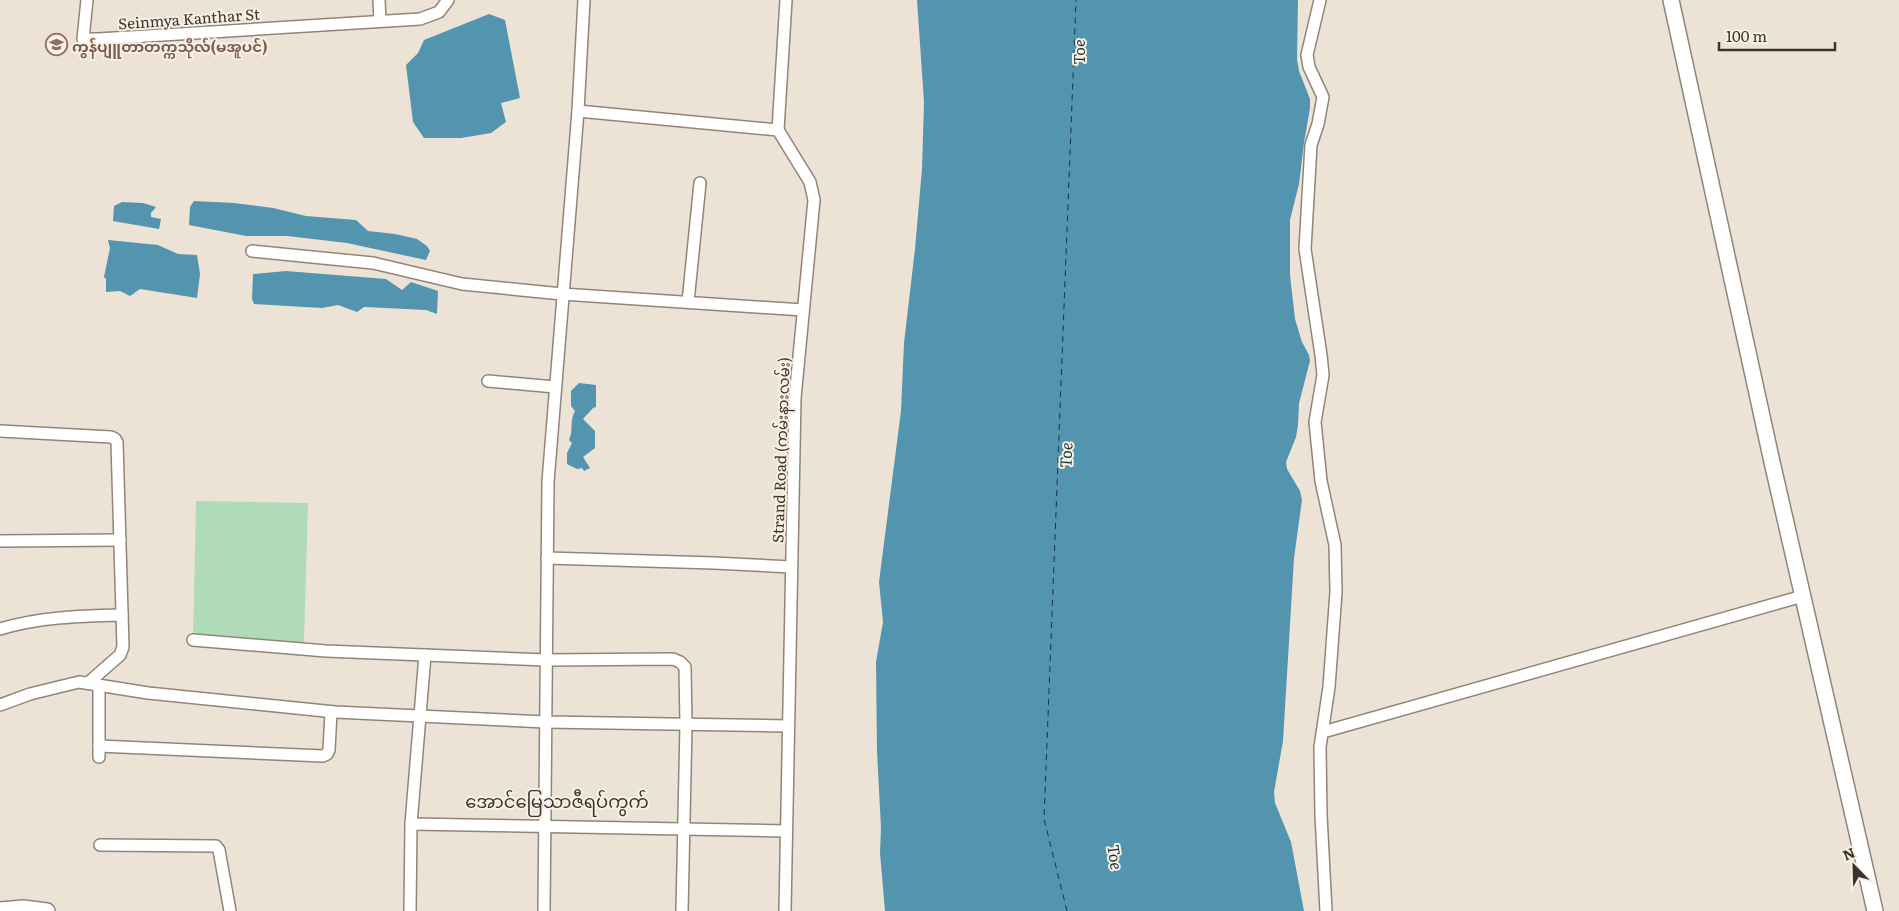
<svg xmlns="http://www.w3.org/2000/svg" width="1899" height="911" font-family="Literata,'Noto Sans Myanmar',serif">
	<style>
		.park { fill: #b0dbb8 }
		.water { fill: #5394ae }
		.lines { fill: none; stroke-linecap: round; stroke-linejoin: round }
		.ferry { stroke: #173642; stroke-width: 1; stroke-dasharray: 6 5; stroke-linecap: butt }
		.minor-casing { stroke: #8e867a; stroke-width: 14 }
		.major-casing { stroke: #8e867a; stroke-width: 18 }
		.minor { stroke: #fff; stroke-width: 11 }
		.major { stroke: #fff; stroke-width: 15 }
		.labels { text-anchor: middle; dominant-baseline: central; stroke-width: 4; stroke-linejoin: round; paint-order: stroke }
		.street-label { font-size: 15px; fill: #393530; stroke: #f9f0e3 }
		.education-label { font-size: 15px; font-weight: bold; fill: #785e54; stroke: #f9f0e3; text-anchor: start }
		.water-label { font-size: 16px; font-style: italic; fill: #173642; stroke: #f9f0e3 }
		.quarter-label { font-size: 18px; fill: #393530; stroke: #f9f0e3 }
	</style>
	<rect width="100%" height="100%" fill="#ece3d6"/>
	<polygon class="park" points="196,501 308,503 304,642 193,640"/>
	<g class="water">
		<polygon points="917,0 1298,0 1297,59 1299,71 1310,99 1310,108 1304,143 1299,184 1290,220 1290,275 1295,319 1302,342 1309,355 1310,361 1299,403 1298,425 1296,437 1286,462 1287,469 1300,491 1302,500 1294,558 1283,741 1274,792 1275,803 1291,842 1304,911 885,911 880,853 881,828 877,751 876,662 883,622 879,582 901,411 904,343 915,249 922,169 924,102"/>
		<polygon points="489,14 505,20 520,98 501,103 506,122 491,133 461,138 424,138 413,122 406,65 418,53 424,40"/>
		<polygon points="194,201 234,203 273,208 306,216 356,220 368,231 395,234 417,239 427,246 430,251 426,260 347,243 287,236 246,236 189,225 190,207"/>
		<polygon points="122,202 143,203 156,207 151,213 151,217 161,219 159,229 113,221 114,206"/>
		<polygon points="108,240 158,245 178,254 197,255 200,274 197,298 140,289 130,296 120,291 106,292 106,279 104,277 110,248"/>
		<polygon points="286,271 386,279 402,290 411,282 438,291 437,314 426,310 364,307 357,312 338,305 322,308 254,304 252,299 253,274"/>
		<path d="M579 383 596 385V407L593 408 583 419 595 431V448L583 457 590 468 584 471 582 468 577 469 567 464V453L572 443 569 440C574 429 569 422 575 411L571 406V391Z"/>
	</g>
	<g class="lines">
		<polyline class="ferry" points="1067,911 1044,819 1076,0"/>
		<defs>
			<g id="minor">
				<polyline points="87,0 83,39 98,39 420,19 439,12 448,0"/>
				<polyline points="379,0 380,21"/>
				<polyline points="1320,0 1307,55 1309,67 1323,97 1318,124 1311,145 1305,249 1321,355 1323,375 1315,422 1321,481 1335,545 1336,592 1329,687 1320,747 1321,815 1326,911"/>
				<polyline points="578,111 778,130"/>
				<polyline points="252,251 373,263 462,284 562,294 803,310"/>
				<polyline points="688,302 700,183"/>
				<polyline points="488,381 555,387"/>
				<polyline points="0,431 111,437 115,439 117,442 123,647 120,655 88,683"/>
				<polyline points="0,541 120,540"/>
				<polyline points="547,558 714,563 791,567"/>
				<path d="M0 629C40 617 80 616 122 615"/>
				<polyline points="193,640 326,651 546,660 673,659 680,662 685,667 686,725 682,911"/>
				<polyline points="99,685 99,757"/>
				<polyline points="0,705 30,694 79,682 148,693 335,712 546,722 788,726"/>
				<polyline points="1323,732 1803,596"/>
				<polyline points="99,746 323,756 327,754 329,750 331,712"/>
				<polyline points="411,824 786,831"/>
				<polyline points="100,845 216,846 219,850 230,911"/>
				<polyline points="410,911 411,824 425,655"/>
				<polyline points="544,911 548,482 578,111 584,0"/>
				<polyline points="785,911 795,398 814,200 810,182 778,130 786,0"/>
			</g>
			<g id="major">
				<polyline points="1671,0 1772,462 1875,911"/>
				<polyline points="0,910 23,908 47,911"/>
			</g>
		</defs>
		<use href="#minor" class="minor-casing"/>
		<use href="#major" class="major-casing"/>
		<use href="#minor" class="minor"/>
		<use href="#major" class="major"/>
	</g>
	<defs>
		<symbol id="university-ring" viewBox="-11 -11 22 22"><circle r="9.5" fill="#f9f0e3" stroke="#8d6e63" stroke-width="1.5"/><path d="M0-5L7-2L0 1L-7-2ZM-4 1L0 2.5L4 1V4Q0 6-4 4Z" fill="#8d6e63"/></symbol>
	</defs>
	<g fill-rule="evenodd">
		<use href="#university-ring" x="44" y="32" width="25" height="25"/>
	</g>
	<g class="labels">
		<g class="street-label">
			<text transform="translate(189 18) rotate(-4)">Seinmya Kanthar St</text>
			<text transform="translate(780 450) rotate(-88)">Strand Road (ကမ်းနားလမ်း)</text>
		</g>
		<g class="education-label">
			<text x="72" y="45">ကွန်ပျူတာတက္ကသိုလ်(မအူပင်)</text>
		</g>
		<g class="water-label">
			<text transform="translate(1078 52) rotate(-90)">Toe</text>
			<text transform="translate(1065 455) rotate(-88)">Toe</text>
			<text transform="translate(1116 857) rotate(81)">Toe</text>
		</g>
		<g class="quarter-label">
			<text x="557" y="800">အောင်မြေသာဇီရပ်ကွက်</text>
		</g>
	</g>
	<g transform="translate(1854 866) rotate(337)" stroke="#f9f0e3" stroke-width="4" paint-order="stroke">
	<path d="M0-4L9 19L0 12L-9 19Z" fill="#393530"/>
	<text y="-8" font-size="14" font-weight="bold" text-anchor="middle" fill="#393530">N</text>
	</g>
	<path d="M1719 42v8h116v-8" fill="none" stroke="#393530" stroke-width="2.5"/>
	<text x="1726" y="42" font-size="15" fill="#393530" stroke="#f9f0e3" stroke-width="4" paint-order="stroke">100 m</text>
</svg>
